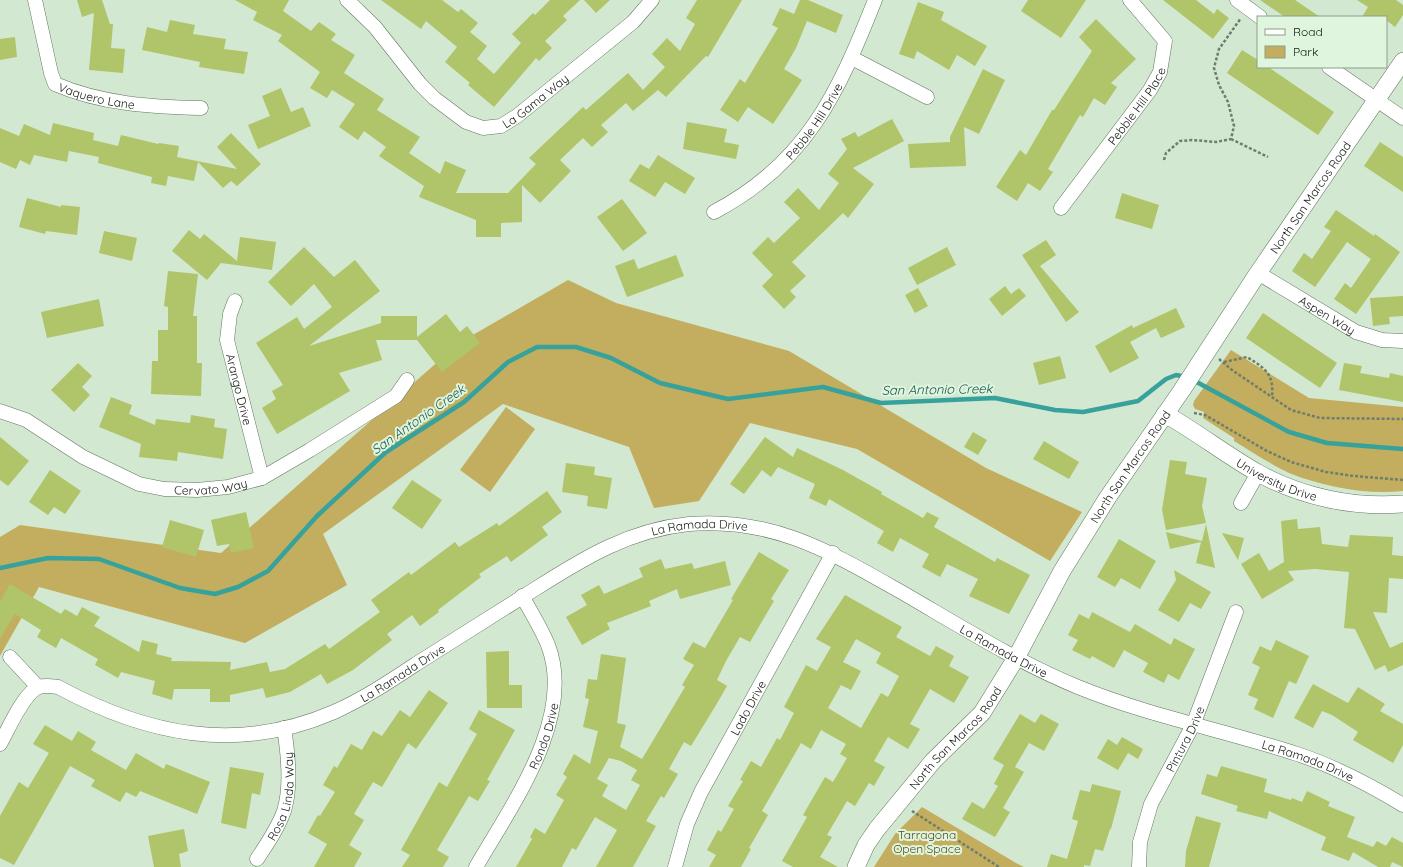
<svg xmlns="http://www.w3.org/2000/svg" width="1403" height="867" font-family="Quicksand,sans-serif">
	<style>
		.green { fill: #c2ae5e }
		.lines { fill: none; stroke-linecap: round; stroke-linejoin: round }
		.stream { stroke: #37a19c; stroke-width: 4.5 }
		.building { fill: #b0c46a; fill-rule: evenodd }
		.minor-casing { stroke: #627560; stroke-width: 15 }
		.tertiary-casing { stroke: #627560; stroke-width: 18 }
		.path { stroke: #6f7d6d; stroke-width: 2.5; stroke-dasharray: 3 2; stroke-linecap: butt }
		.minor { stroke: #fff; stroke-width: 14 }
		.tertiary { stroke: #fff; stroke-width: 17 }
		.labels { text-anchor: middle; dominant-baseline: central; stroke-width: 4; stroke-linejoin: round; paint-order: stroke }
		.street-label { font-size: 12px; fill: #121911; stroke: #dff5dd }
		.park-label { font-size: 12px; fill: #544a22; stroke: #dff5dd }
		.water-label { font-size: 13px; font-style: italic; fill: #1c5654; stroke: #dff5dd }
	</style>
	<rect width="100%" height="100%" fill="#d2e8d0"/>
	<g class="green">
		<polygon points="568,280 616,303 789,351 986,468 1082,512 1050,561 857,449 750,423 699,501 654,508 629,447 503,404 323,534 347,585 245,643 39,587 0,656 0,537 20,525 221,553 459,343"/>
		<path d="M1231 350 1309 398 1403 407V491C1366 495 1324 487 1289 473 1270 464 1252 452 1234 441V438L1203 418 1204 412 1195 409 1193 405 1194 401Z"/>
		<polygon points="506,407 535,429 490,492 460,470"/>
		<polygon points="922,807 1016,863 1024,867 874,867 895,834"/>
	</g>
	<g class="lines">
		<g class="stream">
			<polyline points="1193,380 1289,432 1327,443 1403,449"/>
			<polyline points="0,568 48,558 99,559 180,588 215,594 238,587 268,571 317,516 386,452 464,402 508,362 537,347 576,347 611,358 660,383 728,399 823,387 881,403 995,398 1055,410 1083,412 1138,401 1166,379 1176,375 1187,377"/>
		</g>
	</g>
	<g class="building">
		<polygon points="77,0 102,0 110,24 113,24 111,48 125,49 123,73 89,70 94,13 82,17"/>
		<polygon points="235,0 289,0 283,11 311,31 319,22 336,34 331,40 355,55 344,73 384,99 377,110 420,137 409,153 440,174 445,161 466,170 456,193 508,193 536,164 529,158 583,107 586,110 628,73 643,90 665,67 652,54 667,38 680,51 695,24 686,18 697,0 742,0 708,57 706,56 666,97 658,90 633,111 626,103 601,125 608,132 592,147 583,138 560,160 571,171 540,203 522,185 522,222 501,223 501,237 476,237 476,220 419,197 424,186 379,156 386,147 364,131 358,140 339,127 355,104 332,90 327,98 310,88 320,72 278,41 282,35 253,20 257,12"/>
		<polygon points="381,0 442,0 458,12 461,9 478,23 470,32 487,46 477,59 494,74 521,43 512,34 533,13 535,15 550,0 580,0 563,16 567,20 545,41 552,48 539,61 536,58 494,107 468,85 470,83 445,62 457,47 426,21 421,29"/>
		<polygon points="584,0 610,0 596,13"/>
		<polygon points="800,0 808,0 843,15 836,33 807,21 796,48 784,69 802,80 791,97 773,124 748,107 738,122 720,110 740,79 745,83 778,28 772,25 780,8 794,14"/>
		<polygon points="1028,0 1086,0 1061,38 1021,11"/>
		<polygon points="1163,0 1196,0 1214,14 1217,9 1229,18 1213,39"/>
		<polygon points="1260,0 1295,0 1320,17 1285,17"/>
		<polygon points="1357,0 1396,0 1403,5 1403,15 1395,27 1386,20 1386,17 1362,17 1368,7"/>
		<polygon points="918,2 944,12 941,20 987,46 975,66 957,55 949,70 917,51 914,59 899,54"/>
		<polygon points="1096,19 1136,59 1111,83 1117,87 1105,105 1094,98 1083,117 1080,115 1048,169 1053,172 1040,191 1028,183 1017,201 996,187 1020,150 1026,155 1052,110 1054,110 1092,51 1079,37"/>
		<polygon points="170,20 195,25 193,34 226,39 224,49 248,52 244,74 199,67 200,62 142,50 147,27 167,32"/>
		<polygon points="15,37 17,57 0,60 0,39"/>
		<polygon points="1242,50 1258,60 1258,67 1268,67 1334,112 1318,135 1227,73"/>
		<polygon points="983,69 1005,80 979,134 964,127 966,166 910,168 908,144 950,142 950,137"/>
		<polygon points="281,88 291,112 303,107 311,126 258,149 248,125 270,116 262,96"/>
		<polygon points="892,119 904,141 853,168 874,184 848,218 843,213 792,262 806,276 790,291 796,297 784,309 762,286 773,275 752,253 768,237 774,243 800,218 784,202 798,188 819,210 839,183 828,174 847,149 841,139 855,132 858,137"/>
		<polygon points="687,122 727,129 724,142 739,145 736,159 683,149"/>
		<polygon points="53,123 94,133 93,140 118,146 121,135 158,144 159,143 179,146 177,157 237,169 217,147 231,133 261,164 237,186 231,181 223,188 198,162 194,181 168,176 166,186 151,183 152,177 98,163 99,157 69,151 67,162 34,155 30,165 20,160 16,169 0,162 0,128 19,136 24,124 50,135"/>
		<polygon points="1380,142 1403,157 1403,192 1364,166"/>
		<polygon points="658,155 695,178 685,194 665,182 655,197 629,181 640,164 649,169"/>
		<polygon points="1122,193 1159,205 1152,229 1115,218"/>
		<polygon points="27,198 61,207 61,205 80,207 77,235 46,231 45,234 19,227"/>
		<polygon points="622,199 647,233 623,251 597,217"/>
		<polygon points="1336,210 1374,236 1375,234 1400,252 1356,314 1334,299 1345,283 1351,288 1371,259 1347,242 1315,287 1292,271 1304,253 1312,259 1331,231 1324,227"/>
		<polygon points="189,230 200,239 204,234 237,261 240,237 276,242 272,270 221,263 207,280 172,251"/>
		<polygon points="104,231 137,238 132,261 99,253"/>
		<polygon points="1046,240 1056,255 1040,266 1079,312 1066,322 1022,255"/>
		<polygon points="304,247 334,277 355,260 380,291 309,346 381,323 381,316 417,316 417,337 446,314 460,332 467,326 480,343 442,372 417,340 376,340 382,360 339,373 350,391 277,434 262,408 276,399 272,391 283,385 256,343 297,317 304,329 332,307 314,284 291,306 268,282"/>
		<polygon points="947,247 956,265 917,285 908,268"/>
		<polygon points="676,255 684,276 627,297 615,266 634,259 638,269"/>
		<polygon points="168,271 198,274 193,316 197,316 197,363 202,363 201,396 151,394 152,361 158,361 158,330 168,330 168,307 164,306"/>
		<polygon points="1005,286 1011,294 1019,288 1026,296 1002,316 989,299"/>
		<polygon points="918,288 928,306 915,313 905,295"/>
		<polygon points="1403,296 1403,316 1389,317 1390,324 1373,326 1370,298"/>
		<polygon points="99,299 104,326 47,338 41,312"/>
		<polygon points="1176,308 1185,327 1161,338 1156,328 1130,342 1139,358 1110,373 1095,346 1132,325 1133,328"/>
		<polygon points="1263,313 1337,363 1320,388 1246,338"/>
		<polygon points="1060,356 1066,378 1039,385 1033,363"/>
		<polygon points="78,363 92,376 82,387 90,395 74,412 51,390"/>
		<polygon points="1344,363 1362,366 1360,373 1389,378 1390,373 1403,376 1403,402 1339,390"/>
		<polygon points="111,397 132,405 129,414 155,425 156,419 190,423 191,415 215,419 214,427 227,429 223,459 178,452 177,461 139,457 141,444 99,427"/>
		<polygon points="973,432 987,440 978,455 964,447"/>
		<polygon points="0,437 29,461 8,486 0,480"/>
		<polygon points="765,437 793,457 797,448 843,470 882,492 881,494 923,518 927,512 939,518 934,527 995,562 997,558 1030,575 1009,614 969,596 978,579 947,564 940,577 922,567 929,554 900,538 893,552 877,543 884,531 829,499 826,506 809,498 815,484 778,467 771,477 762,470 744,494 730,484"/>
		<polygon points="1044,441 1079,462 1069,479 1033,459"/>
		<polygon points="1170,460 1187,462 1185,474 1207,478 1202,506 1206,523 1166,530 1162,510"/>
		<polygon points="566,463 595,467 594,475 612,478 607,509 587,506 588,496 562,492"/>
		<polygon points="50,470 81,491 65,514 54,507 48,515 29,502"/>
		<polygon points="412,480 442,500 422,529 392,508"/>
		<polygon points="547,491 562,512 542,527 548,535 511,562 507,556 479,574 481,577 438,610 439,612 420,626 412,615 387,634 392,640 353,670 327,684 321,674 290,692 266,698 263,688 230,695 230,702 210,702 210,689 174,689 172,700 152,694 155,681 121,672 118,678 95,665 98,659 61,638 56,648 37,637 41,630 15,614 0,639 0,602 10,584 61,614 65,609 77,616 82,607 100,617 94,626 139,652 142,640 158,644 156,654 172,658 171,661 231,662 230,670 267,662 270,672 285,669 325,644 329,649 380,612 371,600 409,572 411,575 455,542 459,547 497,523 499,526"/>
		<polygon points="246,512 254,548 231,553 229,544 217,546 211,520"/>
		<polygon points="1297,519 1298,529 1320,527 1322,544 1348,547 1350,535 1393,537 1392,555 1403,556 1403,579 1389,578 1387,613 1373,612 1390,648 1403,642 1403,665 1388,672 1385,665 1375,670 1355,629 1344,628 1349,572 1315,569 1288,571 1294,580 1262,599 1241,564 1259,553 1269,571 1284,562 1281,521"/>
		<polygon points="170,520 204,530 196,557 162,547"/>
		<polygon points="1206,524 1215,568 1196,563 1201,542 1170,549 1166,532 1202,541"/>
		<polygon points="1222,533 1244,538 1238,560"/>
		<polygon points="1119,539 1156,561 1140,589 1121,578 1115,587 1097,577"/>
		<path d="M759 552 789 570 771 599 774 601 750 642 740 637 726 661 717 680 727 686 716 705 691 746 684 742 669 769 678 774 664 798 661 796 646 821 656 826 633 867H596L617 830 595 817 576 850 572 848 562 867H516L532 839 530 837 535 828 545 834 564 800 556 795 567 777 563 774 574 754 590 764 598 731 583 727 589 699 585 698 588 679 597 680 601 654 626 658 617 723 626 725 620 747 642 759 685 687 682 685 694 665 683 659 693 642 705 648 733 600 731 599ZM609 758 621 761 637 770 631 780 640 785 626 810 602 796 608 785 597 779Z"/>
		<polygon points="661,559 665,569 692,563 694,569 725,561 731,585 680,599 677,589 649,601 651,606 607,623 610,629 582,645 566,617 587,605 581,595 599,585 604,594 643,577 639,568"/>
		<polygon points="1174,570 1211,592 1201,609 1190,603 1179,622 1158,610 1176,580"/>
		<path d="M845 595 902 627 896 637 930 656 936 646 954 656 949 666 969 677 954 703 930 689 910 724 920 729 908 749 888 737 874 761 885 767 874 786 869 783 855 806 847 801 827 835 832 837 820 857 838 867H793L782 861 807 817 803 815 825 777 833 782 847 758 840 754 846 744 821 730 811 749 801 743 762 811 768 815 749 848 751 849 741 867H709L716 855 707 850 718 830 721 832 734 809 728 806 743 781 740 780 751 761 761 767 777 738 780 740 794 713 784 707 806 665 817 671 831 647 816 639ZM856 639 881 653 876 663 899 676 888 697 881 693 861 728 828 708 841 685 851 690 861 671 843 662Z"/>
		<polygon points="1092,612 1130,632 1135,624 1171,645 1174,638 1195,649 1179,680 1168,674 1164,683 1143,672 1148,663 1124,650 1114,668 1092,656 1090,659 1072,650 1078,640 1068,635 1079,614 1089,619"/>
		<polygon points="1276,640 1309,656 1296,684 1289,681 1273,718 1254,709 1258,699 1248,695 1260,667 1252,663 1260,646 1271,651"/>
		<polygon points="509,651 509,685 522,685 522,708 487,708 486,652"/>
		<polygon points="1313,684 1348,703 1358,687 1385,704 1380,711 1403,724 1403,745 1393,763 1353,740 1358,732 1332,715 1322,711 1313,728 1294,718"/>
		<polygon points="429,690 448,703 416,749 408,743 382,787 373,782 354,814 364,820 349,845 362,853 354,867 314,867 327,844 308,833 318,815 320,816 335,792 323,785 334,766 337,768 351,744 362,750 373,731 382,736 400,710 410,717"/>
		<polygon points="479,710 515,730 487,780 490,781 478,801 469,796 437,850 449,857 443,867 402,867 410,855 401,850 439,782 447,787 477,734 469,729"/>
		<polygon points="1020,714 1035,723 1041,714 1059,724 1044,751 1029,743 1015,767 1024,772 1003,808 1010,812 995,837 962,819 972,802 984,809 998,786 994,784 1004,765 993,759"/>
		<polygon points="45,725 72,741 78,731 96,742 91,750 126,770 136,753 164,769 166,764 210,782 197,814 140,791 136,797 126,792 120,802 91,786 95,780 70,766 14,865 0,858 0,816 19,782 28,788 49,753 33,744"/>
		<polygon points="1122,737 1143,749 1138,759 1128,753 1118,770 1097,758 1108,739 1117,745"/>
		<polygon points="1221,766 1267,779 1264,792 1291,800 1292,798 1302,802 1307,791 1330,802 1328,806 1355,817 1347,837 1373,847 1377,841 1386,846 1392,837 1403,843 1403,867 1392,862 1390,867 1378,867 1353,852 1349,861 1321,850 1326,837 1269,811 1267,819 1236,811 1238,806 1201,794 1207,774 1217,777"/>
		<polygon points="230,767 264,773 260,795 252,793 246,829 221,823"/>
		<polygon points="1092,784 1121,791 1111,829 1110,829 1103,851 1095,849 1090,866 1084,865 1084,867 1047,867 1051,854 1067,859 1078,821 1072,819 1080,790 1090,792"/>
		<polygon points="1196,816 1221,823 1209,867 1185,867 1186,851"/>
		<polygon points="184,829 188,851 179,854 181,867 154,867 148,836"/>
	</g>
	<g class="lines">
		<defs>
			<g id="minor">
				<path id="s1" d="M35 0 51 73 55 84C101 104 152 107 201 108"/>
				<path id="s2" d="M347 0 375 27 420 84 434 98 466 122 483 128 501 126 517 116 633 22 652 0"/>
				<polyline points="1237,0 1260,17"/>
				<polyline points="852,58 927,97"/>
				<polyline points="1329,67 1403,118"/>
				<path id="s3" d="M1061 208 1150 90 1160 72 1165 41 1130 0"/>
				<path id="s4" d="M714 212C807 163 838 93 875 0"/>
				<path id="s5" d="M1258 273 1356 332 1382 340 1403 341"/>
				<path id="s6" d="M235 301 230 314 227 340 262 478"/>
				<path id="s7" d="M0 411 26 420 83 457 139 484 164 489 197 490 228 487 262 478 310 450 396 396 407 380"/>
				<polyline points="1241,503 1258,473"/>
				<polyline points="10,657 38,687"/>
				<path id="s8" d="M0 744C8 730 24 692 39 687 46 685 51 686 58 687 147 735 237 754 334 712 363 699 389 682 416 664 456 639 495 614 535 589 584 558 629 530 689 524 774 517 832 553 903 593 960 626 1017 662 1078 687 1149 716 1224 730 1297 754 1334 766 1370 785 1403 805"/>
				<path id="s9" d="M257 859C267 844 278 828 284 811 292 786 288 753 284 728"/>
				<path id="s10" d="M476 867C511 806 576 718 548 645 541 628 531 612 522 596"/>
				<path id="s11" d="M675 867 687 824 701 792 833 553"/>
				<path id="s12" d="M1139 867 1140 842 1151 804 1193 725 1236 612"/>
			</g>
			<g id="tertiary">
				<path id="s13" d="M1165 414C1197 432 1226 455 1258 473 1302 497 1353 508 1403 504"/>
				<path id="s14" d="M856 867 866 845 877 829 933 761 982 713 1016 658 1062 571 1108 497 1182 390 1258 273 1403 61"/>
			</g>
		</defs>
		<use href="#minor" class="minor-casing"/>
		<use href="#tertiary" class="tertiary-casing"/>
		<g class="path">
			<polyline points="1231,139 1268,157"/>
			<polyline points="1164,160 1166,153 1180,141 1192,140 1216,142 1231,139 1234,126 1228,102 1219,85 1214,68 1219,49 1241,18"/>
			<polyline points="1219,359 1232,370 1291,410 1320,418 1403,419"/>
			<path d="M1224 362 1247 357C1266 369 1274 374 1272 397"/>
			<polyline points="1194,413 1205,415 1267,451 1291,462 1326,472 1354,476 1403,480"/>
			<polyline points="912,811 999,867"/>
		</g>
		<use href="#minor" class="minor"/>
		<use href="#tertiary" class="tertiary"/>
	</g>
	<g class="labels">
		<g class="street-label">
			<text stroke="none"><textPath href="#s1" startOffset="130">Vaquero Lane</textPath></text>
			<text stroke="none"><textPath href="#s2" startOffset="250">La Gama Way</textPath></text>
			<text stroke="none"><textPath href="#s3" startOffset="127">Pebble Hill Place</textPath></text>
			<text stroke="none"><textPath href="#s4" startOffset="137">Pebble Hill Drive</textPath></text>
			<text stroke="none"><textPath href="#s14" startOffset="812">North San Marcos Road</textPath></text>
			<text stroke="none"><textPath href="#s5" startOffset="81">Aspen Way</textPath></text>
			<text stroke="none"><textPath href="#s6" startOffset="91">Arango Drive</textPath></text>
			<text stroke="none"><textPath href="#s14" startOffset="488">North San Marcos Road</textPath></text>
			<text stroke="none"><textPath href="#s13" startOffset="130">University Drive</textPath></text>
			<text stroke="none"><textPath href="#s7" startOffset="230">Cervato Way</textPath></text>
			<text stroke="none"><textPath href="#s8" startOffset="792">La Ramada Drive</textPath></text>
			<text stroke="none"><textPath href="#s8" startOffset="1127">La Ramada Drive</textPath></text>
			<text stroke="none"><textPath href="#s8" startOffset="456">La Ramada Drive</textPath></text>
			<text stroke="none"><textPath href="#s11" startOffset="176">Lado Drive</textPath></text>
			<text stroke="none"><textPath href="#s10" startOffset="148">Ronda Drive</textPath></text>
			<text stroke="none"><textPath href="#s14" startOffset="164">North San Marcos Road</textPath></text>
			<text stroke="none"><textPath href="#s12" startOffset="138">Pintura Drive</textPath></text>
			<text stroke="none"><textPath href="#s8" startOffset="1451">La Ramada Drive</textPath></text>
			<text stroke="none"><textPath href="#s9" startOffset="69">Rosa Linda Way</textPath></text>
		</g>
		<g class="park-label">
			<text x="927" y="834">Tarragona<tspan x="927" dy="14">Open Space</tspan></text>
		</g>
		<g class="water-label">
			<text transform="translate(937 389) rotate(-1)">San Antonio Creek</text>
			<text transform="translate(418 419) rotate(-35)">San Antonio Creek</text>
		</g>
	</g>
	<rect x="1257" y="16" width="130" height="52" fill="#dff5dd" stroke="#8d9d8b"/>
	<rect x="1265" y="29" width="20" height="6" fill="#ffffff" stroke="#8d9d8b"/>
	<text x="1293" y="36" font-size="12" fill="#121911">Road</text>
	<rect x="1265" y="46" width="20" height="12" fill="#c2ae5e" stroke="#8d9d8b"/>
	<text x="1293" y="56" font-size="12" fill="#121911">Park</text>
</svg>
